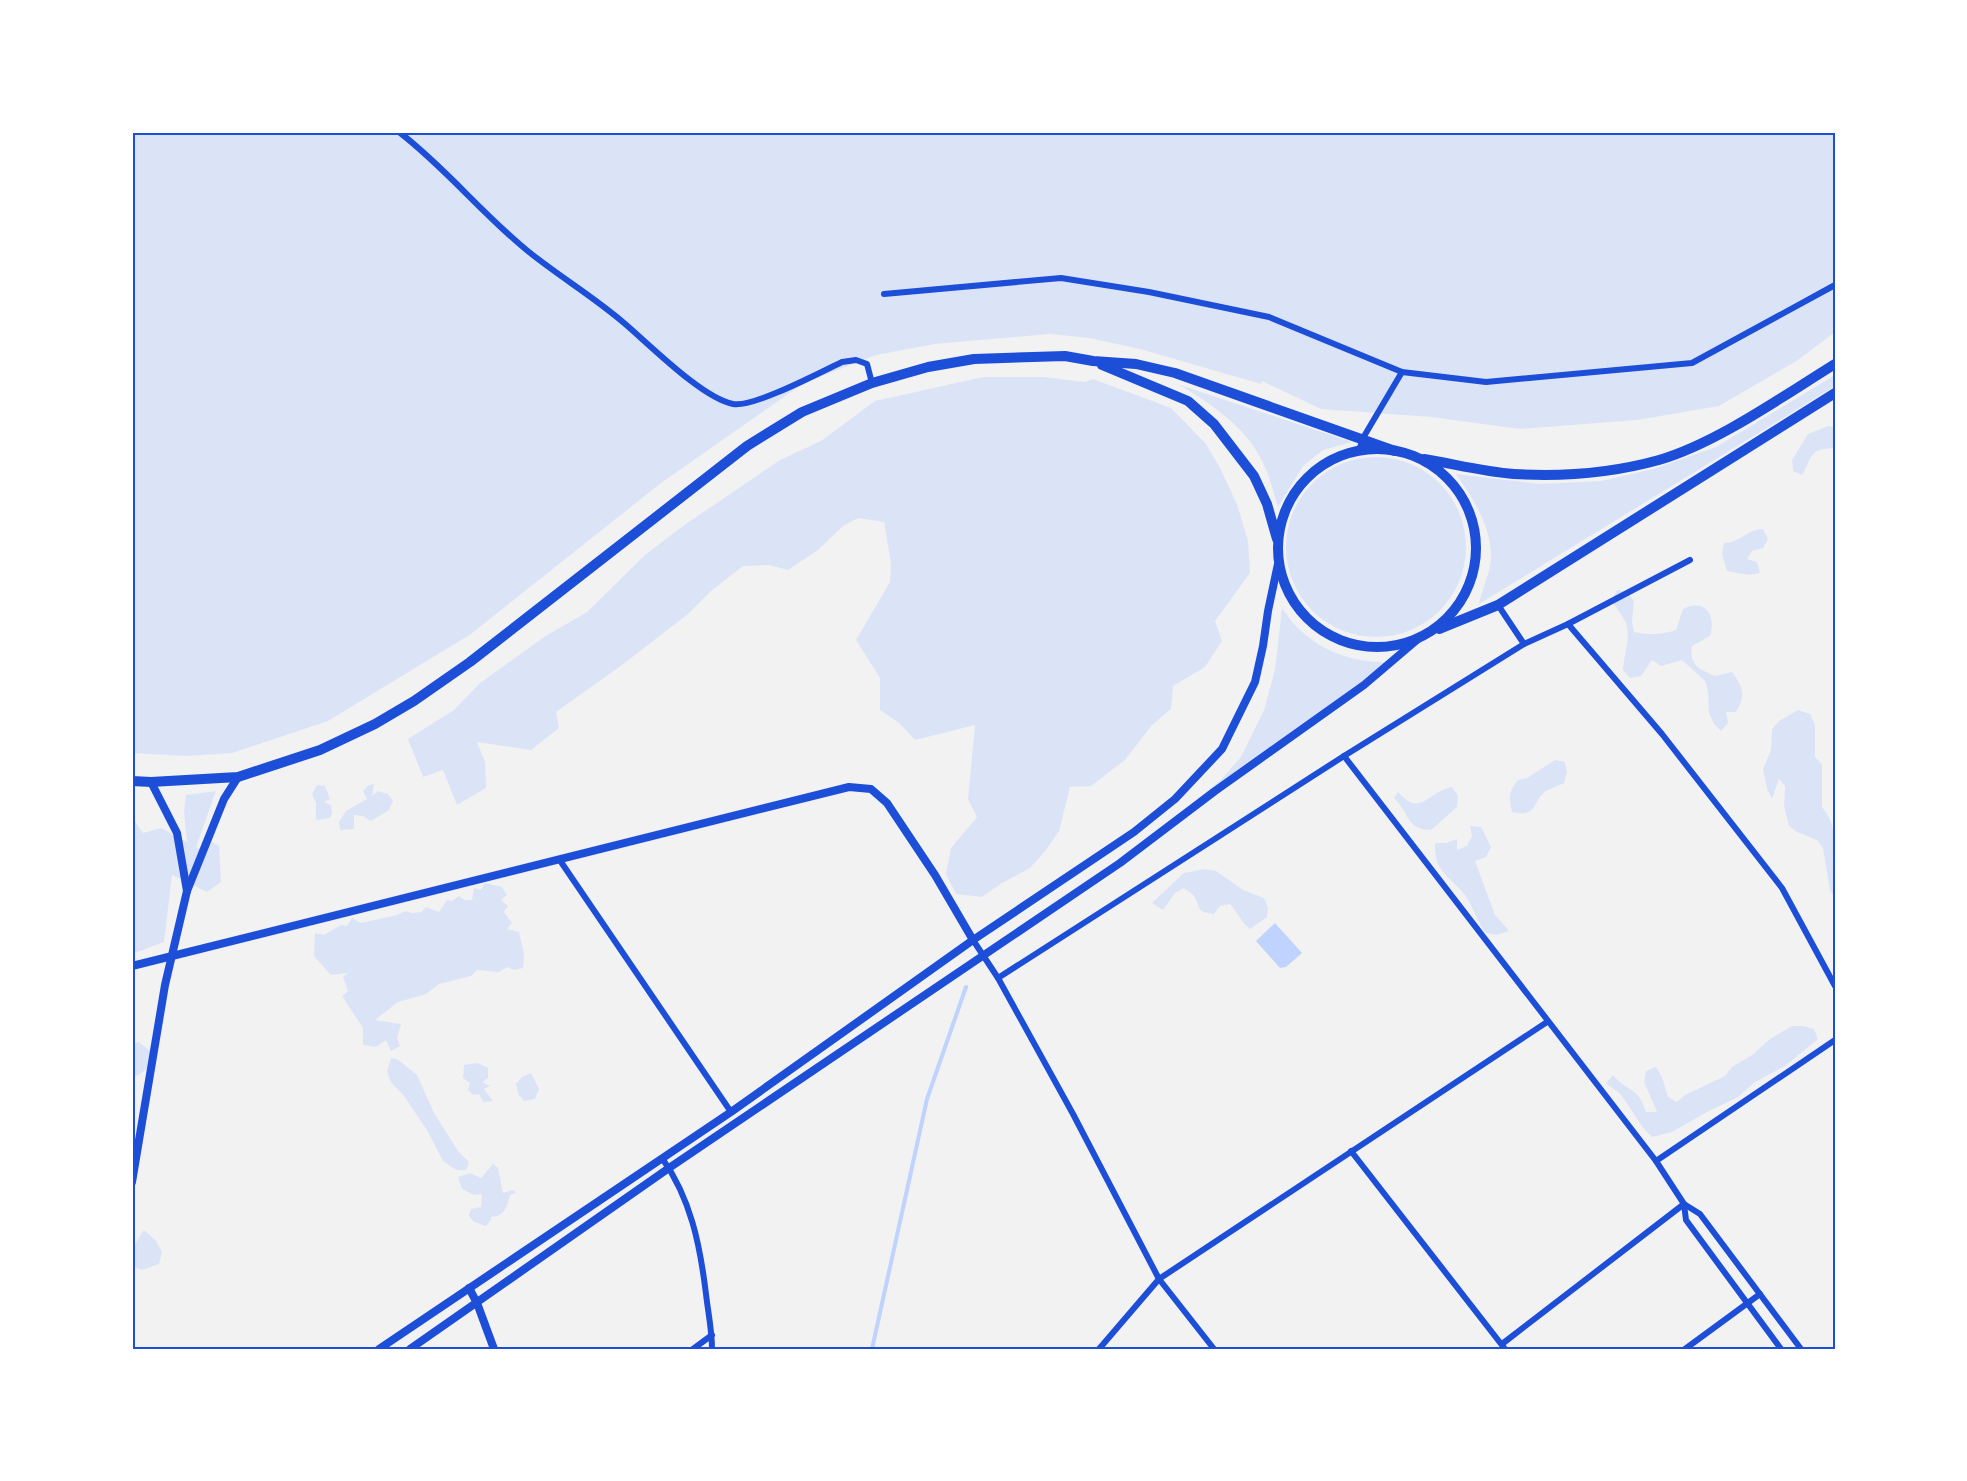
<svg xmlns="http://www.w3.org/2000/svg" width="1967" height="1481" font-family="'Sofia Sans Condensed',sans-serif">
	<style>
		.green { fill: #dbe4f7 }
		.water { fill: #bfd3fe }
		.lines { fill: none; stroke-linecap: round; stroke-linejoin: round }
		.stream { stroke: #bfd3fe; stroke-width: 4 }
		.minor { stroke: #1d4ed8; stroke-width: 6 }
		.secondary { stroke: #1d4ed8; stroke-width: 8 }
		.trunk { stroke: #1d4ed8; stroke-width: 10 }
		.neatline { fill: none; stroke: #1d4ed8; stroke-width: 2 }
	</style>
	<rect width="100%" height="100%" fill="#f2f2f2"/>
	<g class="green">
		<polygon points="132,132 1835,132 1835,332 1798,360 1719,406 1637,420 1520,429 1431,417 1321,409 1262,381 1261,384 1140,349 1089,338 1050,334 935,344 876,355 804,383 661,483 471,634 328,721 232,753 186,756 132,753"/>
		<path d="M1835 375V386L1479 604C1482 590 1490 573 1491 559 1492 528 1473 498 1456 474L1540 484 1601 481 1653 469 1716 447Z"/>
		<polygon points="983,377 1044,377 1085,382 1093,379 1171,408 1206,444 1220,468 1237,504 1248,541 1250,573 1215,621 1222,641 1205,667 1173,686 1171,709 1152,725 1125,760 1091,786 1070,787 1059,831 1046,850 1030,868 1002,883 982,897 956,894 946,874 951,848 977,817 968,799 975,725 915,740 899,723 880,710 880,678 856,640 890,582 891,564 884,522 858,518 843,526 818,550 788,570 769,565 743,566 711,591 688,614 622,665 556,712 559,728 531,750 477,742 485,762 486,788 457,805 443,770 423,777 408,739 454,710 480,683 544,637 587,612 645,555 683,526 780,460 821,441 875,401"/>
		<path d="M1180 385 1352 442 1323 450 1303 466 1278 507C1273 491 1269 473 1261 459 1245 426 1209 403 1180 385Z"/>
		<path d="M1828 426 1835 427V448C1808 449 1814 455 1802 475L1793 471 1792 460 1808 434Z"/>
		<circle cx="1376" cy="547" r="90"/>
		<path d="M1763 529 1768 539 1763 548 1752 551 1747 559 1757 562 1760 573 1749 575 1727 571 1722 554 1724 543C1742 542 1745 530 1763 529Z"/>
		<path d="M1617 590 1627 592 1634 601 1632 622 1634 632C1648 635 1662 635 1676 630L1683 609C1704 598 1717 614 1710 636L1692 646C1689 665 1699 669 1715 676L1732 672C1743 687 1746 696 1736 712H1726L1728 723 1721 731 1714 724 1709 713 1708 692 1705 681 1682 660 1661 666 1652 660 1641 676 1630 678 1623 670C1624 653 1632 636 1625 621 1621 613 1615 608 1612 600Z"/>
		<path d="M1282 608C1287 615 1293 624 1300 630 1324 653 1359 664 1392 662L1127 857 1220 781 1241 757 1264 710 1275 670Z"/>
		<path d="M1798 710 1810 714 1815 725V757L1822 764V807C1842 830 1835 869 1835 898L1830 890 1823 848 1817 840 1797 832 1789 826 1784 806 1785 786 1779 779 1772 799 1767 789 1763 769 1771 750 1772 729 1779 721Z"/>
		<path d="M1555 760 1565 762 1567 773 1564 783C1559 786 1551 788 1546 791 1531 802 1539 818 1512 812 1509 799 1508 792 1518 780L1527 778Z"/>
		<polygon points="374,784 372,796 378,791 388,794 393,801 389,810 371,821 363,816 354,815 354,829 340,830 339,822 346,811 367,799 363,791 369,785"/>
		<polygon points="317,785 325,786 330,799 324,802 331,805 332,813 330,818 316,820 316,803 312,794"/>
		<path d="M1452 787 1458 796 1457 807 1431 830C1406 830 1410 813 1394 798L1398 792C1421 818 1427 792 1452 787Z"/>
		<polygon points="216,791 196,847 202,850 205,838 219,846 221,882 207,892 172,875 164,942 132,954 132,817 143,833 161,828 187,842 184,812 186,795"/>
		<path d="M1470 826 1481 827 1491 847 1486 857 1475 861 1495 915 1509 931 1496 935 1486 933C1477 922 1473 906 1465 895 1449 875 1434 873 1435 843H1446L1457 839V850L1467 846 1472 836Z"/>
		<path d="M1205 869 1216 871 1243 890 1264 898 1268 908 1267 917 1250 929C1241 922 1238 913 1230 904L1220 906 1214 914C1194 912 1202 907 1193 895 1191 892 1187 891 1184 888L1175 893 1163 910 1152 903 1184 873Z"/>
		<polygon points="485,883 502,887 507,895 501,900 508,906 504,912 512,923 507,929 519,932 524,954 523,968 514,970 507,967 499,972 477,970 471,976 439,984 426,994 398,1002 375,1020 401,1024 397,1038 400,1046 391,1051 386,1040 376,1047 363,1045 363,1028 342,996 348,991 343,977 348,973 331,975 314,956 315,933 324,935 341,925 347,926 352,918 361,923 397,915 405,911 412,913 421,912 426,907 439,912 447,900 452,901 459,896 465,900 472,900 474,888 481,890"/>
		<path d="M1792 1026H1803L1814 1029 1818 1039 1785 1066 1755 1082 1738 1097 1707 1112 1672 1132 1652 1137C1638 1125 1632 1108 1620 1094 1616 1089 1610 1088 1606 1083L1613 1075C1628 1093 1638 1086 1646 1112H1657L1644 1082 1646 1071 1656 1067 1662 1077 1668 1097 1677 1102 1685 1095 1725 1076 1732 1067 1752 1055 1770 1039Z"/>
		<polygon points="139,1042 150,1051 150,1066 139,1075 132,1076 132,1044"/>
		<polygon points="391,1058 397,1059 417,1075 434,1113 458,1151 469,1162 466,1170 456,1170 443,1161 427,1130 404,1096 391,1082 387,1071"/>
		<polygon points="478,1063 488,1068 488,1078 482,1082 490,1086 484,1089 493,1101 483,1102 479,1094 473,1095 468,1090 470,1083 463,1078 464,1065"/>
		<polygon points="531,1073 539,1089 535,1099 524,1101 519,1095 516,1084 522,1077"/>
		<path d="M493 1164 498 1168 503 1193 513 1190 516 1193 510 1195C507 1207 505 1216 491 1217V1220L486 1226 474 1222 469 1216 471 1209 481 1207 482 1194 474 1195 462 1189 458 1177 470 1173 481 1178Z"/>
		<path d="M144 1230 156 1241 162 1252 159 1264 142 1270 135 1267C131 1251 134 1244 144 1230Z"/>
	</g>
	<polygon class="water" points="1275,923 1302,953 1286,967 1280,968 1256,941"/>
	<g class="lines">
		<polyline class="stream" points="872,1349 927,1099 966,987"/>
		<g class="minor">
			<path d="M399 132C446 168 483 215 529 252 560 277 594 297 624 323 650 345 702 398 733 404 753 408 821 372 842 362L856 360 867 364 872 383"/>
			<polyline points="884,294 1061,278 1149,292 1269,317 1402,372 1486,382 1692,363 1835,285"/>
			<polyline points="1359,451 1363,438 1402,372"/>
			<polyline points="1498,605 1524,644"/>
			<polyline points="1568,624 1662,734 1782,888 1835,986"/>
			<polyline points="1344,756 1656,1161 1684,1204 1700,1214 1801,1349"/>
			<polyline points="559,859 731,1112"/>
			<polyline points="973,940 998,978 1073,1114 1159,1279 1214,1349"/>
			<polyline points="998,978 1344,756 1524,644 1568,624 1690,560"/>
			<polyline points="1351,1151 1505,1349"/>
			<path d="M662 1158C691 1199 700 1245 706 1294 708 1312 712 1330 712 1349"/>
			<polyline points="1656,1161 1835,1040"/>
			<polyline points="1684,1204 1686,1220 1781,1349"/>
			<polyline points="1502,1344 1684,1204"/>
			<polyline points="693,1349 712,1335"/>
			<polyline points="1099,1349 1159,1279 1547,1022"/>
			<polyline points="1685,1349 1760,1294"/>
		</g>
		<g class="secondary">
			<polyline points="151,782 177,833 187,891"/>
			<polyline points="132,966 849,787 871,789 887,803 935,875 973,940"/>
			<polyline points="132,1182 165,985 187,891 224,799 238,777"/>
			<polyline points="469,1288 477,1303 494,1349"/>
			<polyline points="379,1349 731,1112 973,940 1134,832 1175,799 1222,749 1255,682 1263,646 1268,611 1279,559"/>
			<polyline points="410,1349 669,1168 1120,863 1215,791 1364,685 1418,639"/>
		</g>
		<g class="trunk">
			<polyline points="1102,365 1188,401 1214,424 1254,476 1267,504 1277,539"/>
			<circle cx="1377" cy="548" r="99"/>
			<path d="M1424 459C1454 464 1485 472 1514 474 1563 477 1612 473 1659 460 1717 443 1783 396 1835 364"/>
			<polyline points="1439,629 1498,605 1835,393"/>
			<polyline points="132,781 151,782 238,777 320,750 375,724 414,701 470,662 747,446 802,412 872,383 928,367 974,359 1065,356 1093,361 1136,364 1175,373 1395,451"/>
		</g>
	</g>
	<rect width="1967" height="1481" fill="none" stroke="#ffffff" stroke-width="267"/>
	<rect x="134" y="134" width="1700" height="1214" class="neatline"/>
</svg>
